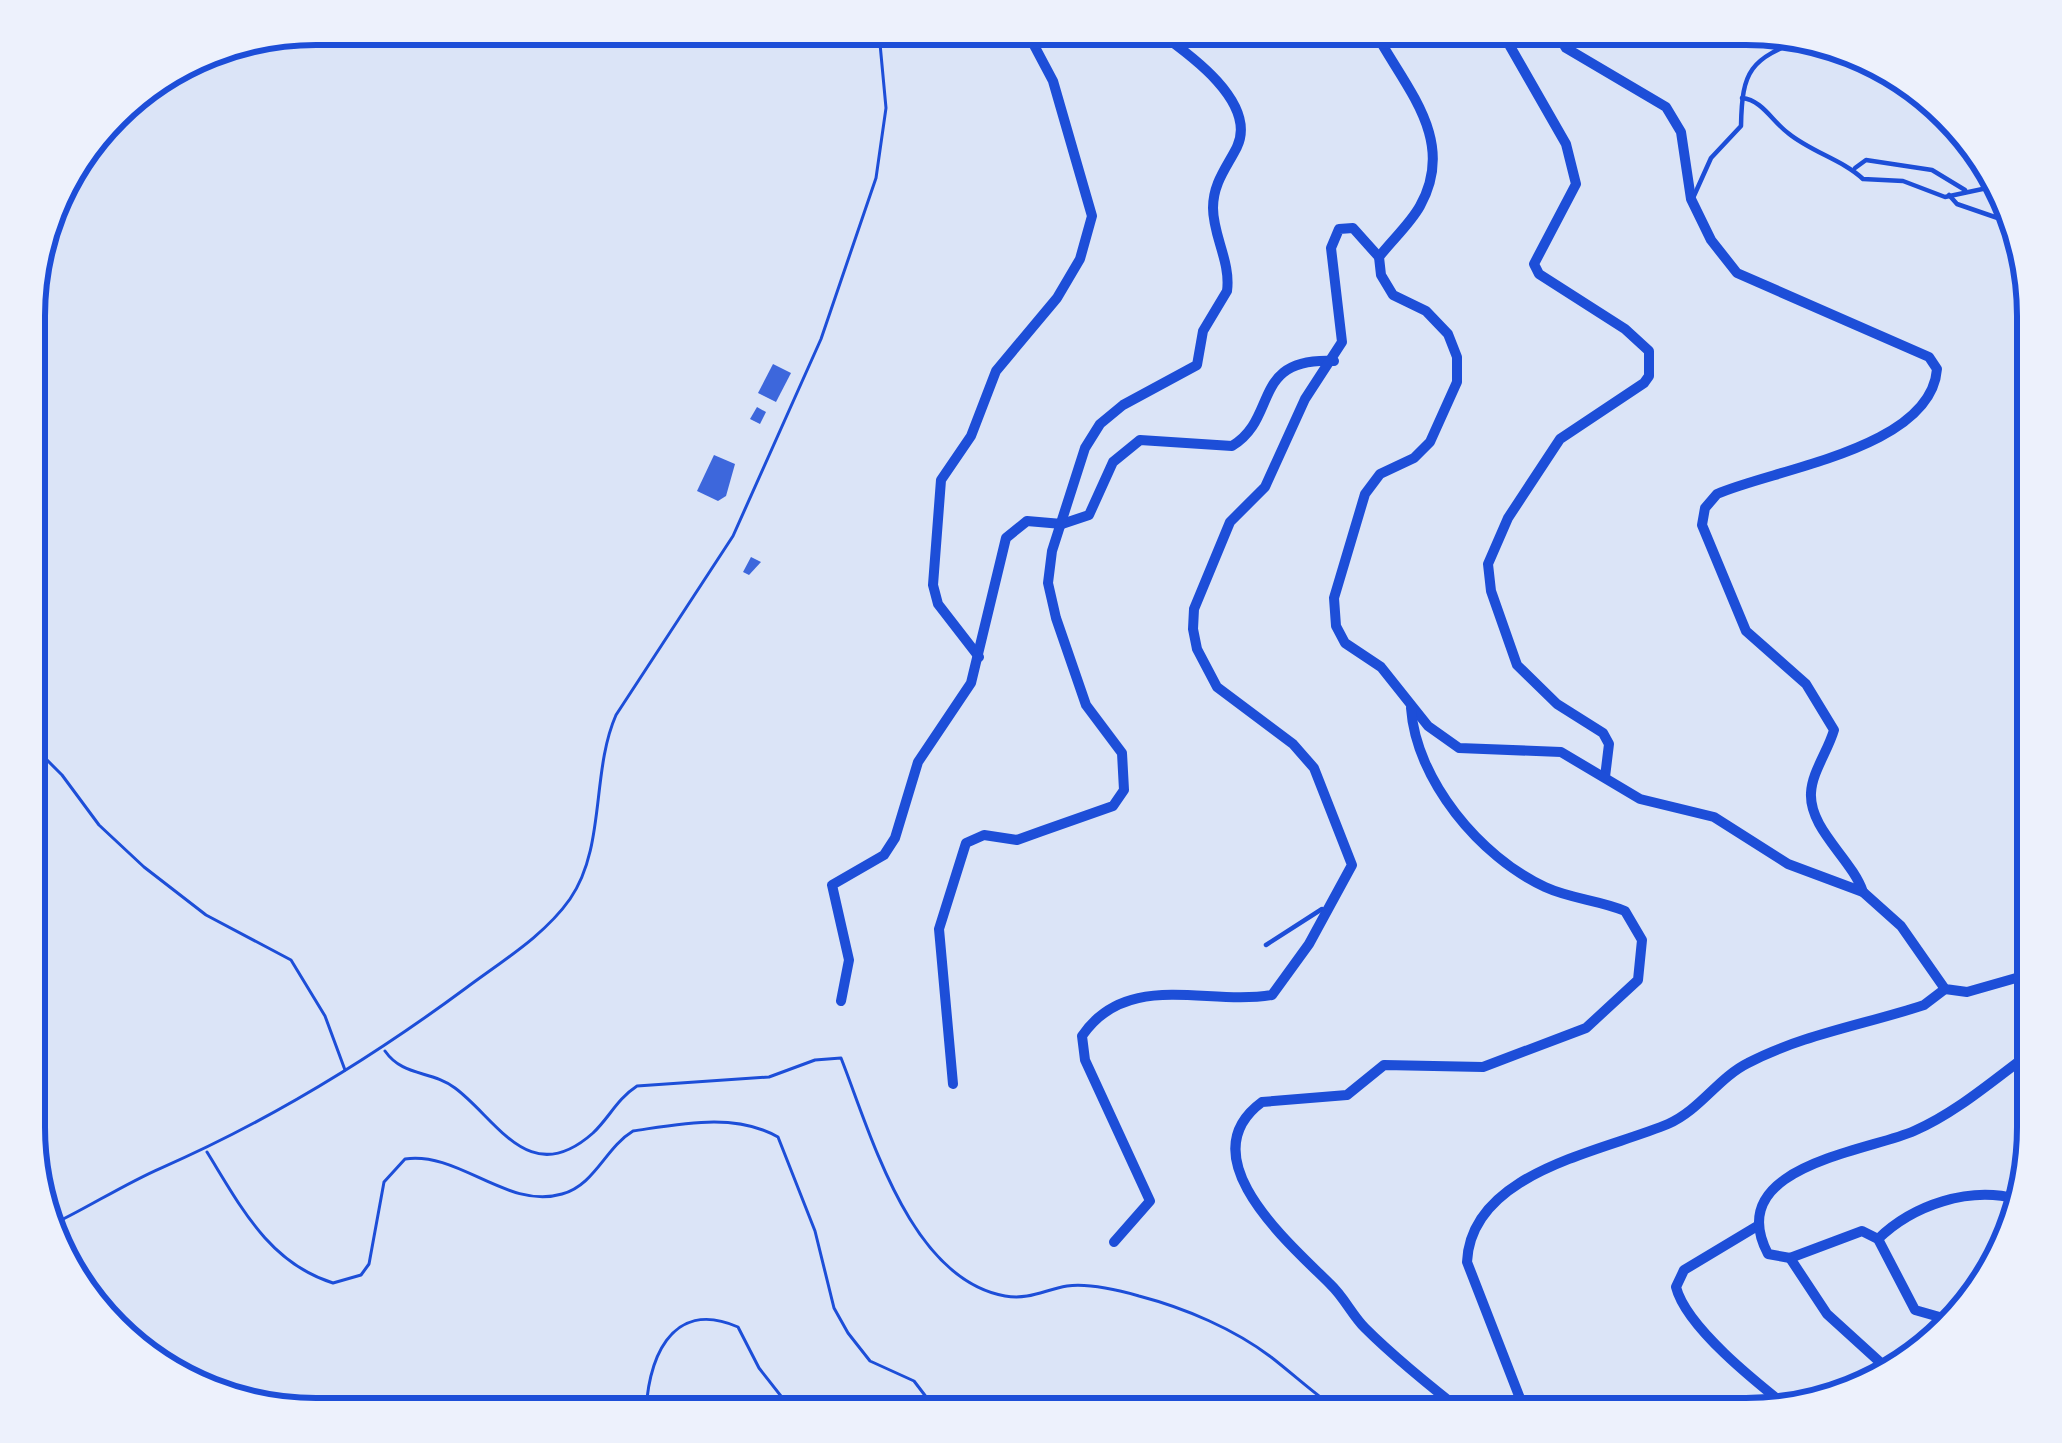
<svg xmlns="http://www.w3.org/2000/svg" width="2062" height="1443" font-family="'Alegreya Sans',sans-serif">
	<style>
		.green { fill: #dbe4f7 }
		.building { fill: #3d67dc }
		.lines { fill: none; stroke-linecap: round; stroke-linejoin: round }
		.path { stroke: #1d4ed8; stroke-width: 3 }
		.service { stroke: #1d4ed8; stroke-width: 4.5 }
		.minor { stroke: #1d4ed8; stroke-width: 10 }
		.rim { fill: none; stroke: #1d4ed8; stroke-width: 6 }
	</style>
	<rect width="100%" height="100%" fill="#f2f2f2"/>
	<polygon class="green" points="1765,25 1924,85 2008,186 2037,297 2037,1146 1977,1305 1876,1389 1747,1419 297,1418 138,1358 63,1273 26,1165 27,277 63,170 124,96 221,40"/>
	<g class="building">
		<polygon points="773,364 791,373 776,402 758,393"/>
		<polygon points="757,407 766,412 760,424 750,419"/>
		<polygon points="714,455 735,464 726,496 718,501 697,491"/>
		<polygon points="751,557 761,562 749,575 743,572"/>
	</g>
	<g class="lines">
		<g class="path">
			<polyline points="27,740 62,775 99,825 144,867 206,915 291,960 325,1016 345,1070"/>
			<path d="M385 1051C403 1077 431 1070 455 1088 497 1119 529 1190 593 1133 609 1118 617 1099 637 1086L769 1077 815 1060 841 1058C871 1134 910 1279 1005 1296 1030 1300 1044 1290 1067 1286 1090 1283 1118 1290 1139 1296 1185 1308 1234 1329 1271 1357 1298 1378 1322 1401 1351 1419"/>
			<path d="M207 1152C241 1207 269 1263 333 1283L361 1275 369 1264 384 1182 405 1159C459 1151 507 1210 562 1194 595 1185 605 1148 633 1131 680 1124 735 1112 778 1137L815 1231 834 1308 848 1333 870 1361 914 1381 943 1419"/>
			<path d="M47 1227C86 1209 122 1185 161 1168 271 1120 370 1059 466 988 502 961 544 936 570 899 606 847 591 772 616 715L733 536 821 339 876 178 886 108 879 33"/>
			<path d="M646 1419C646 1362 670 1297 738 1327L759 1368 799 1419"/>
		</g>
		<g class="service">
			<path d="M1742 98C1762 100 1772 121 1788 133 1811 152 1843 160 1863 179L1903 181 1945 197 2006 184"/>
			<polyline points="1855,168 1866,160 1932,170 1965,190"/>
			<polyline points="1949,195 1957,204 2018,225"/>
			<path d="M1693 198 1711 158 1741 126C1742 70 1750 59 1804 39"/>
			<polyline points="1266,945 1322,909"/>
		</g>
		<g class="minor">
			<polyline points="1499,27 1566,144 1576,184 1534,264 1539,274 1625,329 1649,351 1649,376 1644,383 1560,439 1508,518 1488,564 1491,591 1517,665 1557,704 1603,733 1609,744 1605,777"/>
			<path d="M1553 27 1566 48 1666 107 1681 132 1691 199 1711 240 1737 273 1929 357 1937 369C1931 449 1773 469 1717 494L1705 508 1702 525 1746 631 1806 684 1834 730C1828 751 1812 772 1811 793 1809 829 1852 859 1863 892"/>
			<path d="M1373 28C1403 86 1458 138 1420 206 1410 224 1392 240 1379 257L1381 275 1393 295 1426 311 1448 334 1457 357V382L1430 442 1414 458 1380 474 1365 494 1334 598 1336 626 1345 643 1381 667 1428 726 1459 748 1561 752 1640 799 1714 817 1788 864 1863 892 1901 926 1945 989 1967 992 2037 972"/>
			<polyline points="979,657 938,604 933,585 941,480 971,436 996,371 1057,298 1080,259 1092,216 1053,81 1027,32"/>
			<path d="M1411 708C1416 780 1480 857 1545 887 1571 899 1599 900 1625 911L1642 940 1638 980 1586 1028 1483 1067 1384 1065 1347 1095 1262 1102C1187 1157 1290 1244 1330 1284 1344 1297 1352 1315 1365 1328 1397 1360 1436 1391 1472 1419"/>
			<path d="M841 1001 849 960 832 885 884 855 895 838 918 762 971 683 1006 538 1027 521 1062 524 1089 515 1113 462 1140 440 1232 446C1279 418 1250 357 1334 361"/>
			<path d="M953 1084 939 929 966 843 984 835 1017 840 1042 831 1113 806 1124 790 1122 753 1086 705 1056 618 1048 583 1052 551 1085 448 1100 424 1123 405 1197 365 1203 331 1227 291C1231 262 1213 236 1213 208 1213 183 1227 167 1237 147 1258 102 1188 53 1157 31"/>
			<path d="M1759 1225 1684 1270 1676 1287C1686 1327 1757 1383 1790 1409"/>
			<path d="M1878 1239C1913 1205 1969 1186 2017 1199"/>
			<path d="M1114 1242 1150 1201 1085 1060 1082 1036C1127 970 1206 1006 1272 995L1309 944 1352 865 1314 768 1293 744 1217 687 1197 649 1193 629 1194 609 1230 522 1265 487 1305 399 1342 342 1331 248 1339 229 1353 228 1379 257"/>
			<polyline points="1790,1258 1827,1314 1893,1374"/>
			<path d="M1971 1310 1950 1320 1915 1310 1878 1239 1862 1231 1790 1258 1768 1254C1722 1166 1866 1152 1914 1131 1958 1112 1998 1076 2037 1048"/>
			<path d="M1528 1419 1467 1262C1471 1172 1601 1152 1668 1124 1700 1110 1718 1078 1748 1063 1801 1035 1867 1024 1924 1005L1945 989"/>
		</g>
	</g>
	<path d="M0 0H2062V1443H0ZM316 45H1746A271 271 0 0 1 2017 316V1127A271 271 0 0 1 1746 1398H316A271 271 0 0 1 45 1127V316A271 271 0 0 1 316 45Z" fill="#edf1fc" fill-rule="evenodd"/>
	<path class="rim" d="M316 45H1746A271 271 0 0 1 2017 316V1127A271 271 0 0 1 1746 1398H316A271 271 0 0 1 45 1127V316A271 271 0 0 1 316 45Z"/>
</svg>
